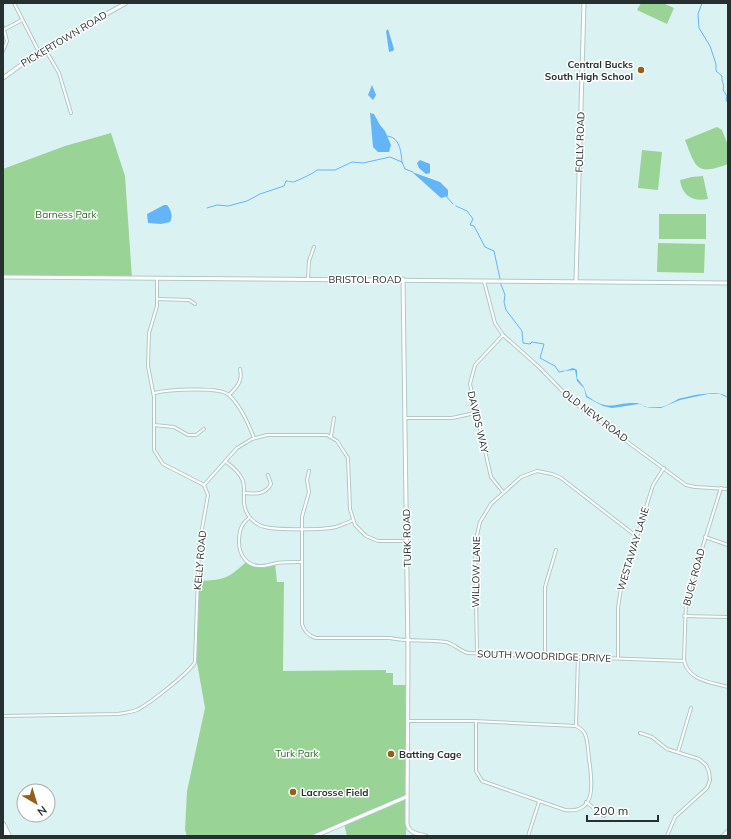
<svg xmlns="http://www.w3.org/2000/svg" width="731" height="839" font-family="Mulish,sans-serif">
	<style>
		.green { fill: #99d496 }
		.water { fill: #64b4f8 }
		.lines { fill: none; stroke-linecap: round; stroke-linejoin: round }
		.stream { stroke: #64b4f8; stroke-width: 1 }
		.street-casing { stroke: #b0c8c7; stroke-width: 4 }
		.secondary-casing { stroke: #b0c8c7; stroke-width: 5 }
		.highway-casing { stroke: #b0c8c7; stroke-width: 6 }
		.street { stroke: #fff; stroke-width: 2 }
		.secondary { stroke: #fff; stroke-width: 3 }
		.highway { stroke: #fff; stroke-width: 4 }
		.poi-dot { fill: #965e18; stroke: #fff; stroke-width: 1.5 }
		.labels { text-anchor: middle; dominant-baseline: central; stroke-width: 3; stroke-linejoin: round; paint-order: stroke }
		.street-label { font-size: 10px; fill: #273030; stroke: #fff }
		.poi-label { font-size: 10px; font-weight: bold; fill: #273030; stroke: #fff; text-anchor: start }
		.park-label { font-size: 10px; fill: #226822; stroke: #fff }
	</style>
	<rect width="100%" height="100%" fill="#daf3f2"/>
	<g class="green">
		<polygon points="641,3 663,3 674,8 667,24 637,10"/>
		<path d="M717 127 722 130 728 145V164C696 176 696 168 685 140Z"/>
		<polygon points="111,133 125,176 132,278 3,277 3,169 65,146"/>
		<polygon points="642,150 662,152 658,190 638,188"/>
		<path d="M703 176 708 199C693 202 682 196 680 180L692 177Z"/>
		<rect x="659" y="214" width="47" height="25"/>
		<polygon points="658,243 705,244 704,273 657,272"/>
		<path d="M247 561 257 566 275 563 277 582H284L283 671 386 670V673H393V685H407L406 836H347L344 824 316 836H187L185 830 187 791 205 708 196 657 198 581C224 580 228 579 247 561Z"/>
	</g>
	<g class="water">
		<polygon points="388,29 394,49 393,51 389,52 386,31"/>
		<polygon points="372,85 376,95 373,100 368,95"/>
		<polygon points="370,113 374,114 380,125 385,131 391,145 389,152 378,152 373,147"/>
		<polygon points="420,160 430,164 430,173 426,174 419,168 417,163"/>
		<polygon points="412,172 440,182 448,190 448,196 441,198"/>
		<path d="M164 205H167C171 209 173 217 170 222L161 224 148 223 147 214Z"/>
		<path d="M573 368 577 370V378L584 387 587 396C611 413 613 402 637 403 641 404 642 405 645 407 649 408 657 407 661 407 667 406 673 402 678 399 688 396 722 388 728 398L720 394H708L680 400 661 408H649L639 404 612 408 603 406 586 397 584 388 577 381 575 370 564 371Z"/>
	</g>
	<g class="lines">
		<g class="stream">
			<path d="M702 3 698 14 699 28 710 46 716 64V71L722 76C721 81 725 85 723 90L727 96 726 100 728 103"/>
			<path d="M386 136C400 136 401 152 402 162"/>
			<polyline points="446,196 453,204"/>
			<polyline points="456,206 467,211 473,219 470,225 474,226 485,247 494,251 500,279"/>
			<path d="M207 208 217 205 228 206 247 201 260 194 284 186 286 181C289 181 293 183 296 181 301 179 314 173 317 170H335L352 162 363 163 390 157 402 162 405 169 413 172"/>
			<polyline points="500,282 505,295 504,302 506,310 522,331 523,343 530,344 532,342 544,344 540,358 555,366 559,372 564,371"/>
		</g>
		<defs>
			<g id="street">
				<polyline points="14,3 39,52"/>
				<polyline points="3,27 7,41 3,51"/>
				<polyline points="5,29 22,20"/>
				<polyline points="45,49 59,73 71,113"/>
				<polyline points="308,279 309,261 314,247"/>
				<polyline points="484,281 495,323 503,335 539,367 573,402 686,485 695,487 728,489"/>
				<polyline points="157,299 189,300 195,304"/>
				<polyline points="503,335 475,365 470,384 491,477 503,492"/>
				<path d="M154 393C168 390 219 386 229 395 240 405 249 425 254 438"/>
				<path d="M229 395C237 387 243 381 240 369"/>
				<polyline points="405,418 452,418 475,413"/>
				<polyline points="154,425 174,427 188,435 196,435 204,429"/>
				<polyline points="331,436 334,418"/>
				<path d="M226 462C257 484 236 494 248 515 252 521 259 526 265 527 276 530 324 530 336 527 341 525 347 523 353 520"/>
				<path d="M309 471 307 480 309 492 302 517V624C304 631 309 636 316 638H390C408 642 427 639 446 642 454 644 460 651 468 653L684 661"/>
				<polyline points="204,485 237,448 252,439 267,435 327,435 337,441 348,458 350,509 355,525 366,536 378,541 407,541"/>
				<path d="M721 488 686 600 684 660C688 681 711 682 728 687"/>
				<path d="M245 493C255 494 265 495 271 484L268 475"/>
				<path d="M249 518C241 524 239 531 239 542 239 555 247 567 262 566 267 566 272 564 277 563 285 562 294 562 302 562"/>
				<polyline points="705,537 728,545"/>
				<polyline points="684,616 728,617"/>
				<polyline points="477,653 475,544 480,522 491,504 521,477 537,471 552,474 561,478 636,536"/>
				<polyline points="545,656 545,587 556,550"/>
				<polyline points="618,658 618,608 621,588 653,485 664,468"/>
				<path d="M3 716 118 714C125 713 133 712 139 709 151 702 189 673 195 662L199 546 208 495 204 485 163 464 154 450V397L148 366 149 333 157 306V279"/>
				<path d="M408 721H473L576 726C580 728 583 730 585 734 588 741 588 751 589 759 592 780 598 814 565 810L482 781 476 771V721"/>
				<polyline points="576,726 578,657"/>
				<polyline points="640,733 652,737 667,749 699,759 706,765 709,772 710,780 707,788 675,817 667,836"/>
				<polyline points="678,752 691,708"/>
				<polyline points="586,802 604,816"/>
				<polyline points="528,836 539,802"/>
			</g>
			<g id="secondary">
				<polyline points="3,78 39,52 126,3"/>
				<polyline points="3,277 728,283"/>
				<path d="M403 279 408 654 407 823C408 833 418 834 426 836"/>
				<polyline points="576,281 584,3"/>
				<polyline points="315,836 406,797"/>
				<polyline points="723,836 728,831"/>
			</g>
			<g id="highway">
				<polyline points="3,824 9,836"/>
				<polyline points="3,833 4,836"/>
			</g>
		</defs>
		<use href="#street" class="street-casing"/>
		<use href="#secondary" class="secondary-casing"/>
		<use href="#highway" class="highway-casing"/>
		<use href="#street" class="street"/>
		<use href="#secondary" class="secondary"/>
		<use href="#highway" class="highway"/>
	</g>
	<g class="poi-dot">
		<circle cx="641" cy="70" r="4"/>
		<circle cx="391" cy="754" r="4"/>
		<circle cx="293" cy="792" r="4"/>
	</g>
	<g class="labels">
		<g class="street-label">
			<text transform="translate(64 39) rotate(-31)">PICKERTOWN ROAD</text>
			<text transform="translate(580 142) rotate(-88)">FOLLY ROAD</text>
			<text x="365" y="279">BRISTOL ROAD</text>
			<text transform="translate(595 416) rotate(37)">OLD NEW ROAD</text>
			<text transform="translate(478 422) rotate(77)">DAVIDS WAY</text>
			<text transform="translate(407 538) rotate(-91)">TURK ROAD</text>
			<text transform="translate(633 549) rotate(-73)">WESTAWAY LANE</text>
			<text transform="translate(200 560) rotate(-85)">KELLY ROAD</text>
			<text transform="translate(476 572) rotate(-89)">WILLOW LANE</text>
			<text transform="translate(694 577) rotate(-75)">BUCK ROAD</text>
			<text transform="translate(544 656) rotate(2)">SOUTH WOODRIDGE DRIVE</text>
		</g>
		<g class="poi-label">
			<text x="633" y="64" text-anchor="end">Central Bucks<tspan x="633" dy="12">South High School</tspan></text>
			<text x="399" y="754">Batting Cage</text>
			<text x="301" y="792">Lacrosse Field</text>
		</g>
		<g class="park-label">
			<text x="66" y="214">Barness Park</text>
			<text x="297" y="753">Turk Park</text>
		</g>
	</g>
	<rect width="731" height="839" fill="none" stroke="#273030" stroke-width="8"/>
	<g transform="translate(36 803) rotate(142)"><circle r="19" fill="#ffffff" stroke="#a9acac"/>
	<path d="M0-3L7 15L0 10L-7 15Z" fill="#965e18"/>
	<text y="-6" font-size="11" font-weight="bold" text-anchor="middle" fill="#273030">N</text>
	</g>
	<path d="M587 815v6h71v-6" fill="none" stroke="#273030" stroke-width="2"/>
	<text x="593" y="815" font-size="12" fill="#273030" stroke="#ffffff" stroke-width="3" paint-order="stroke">200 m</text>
</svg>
